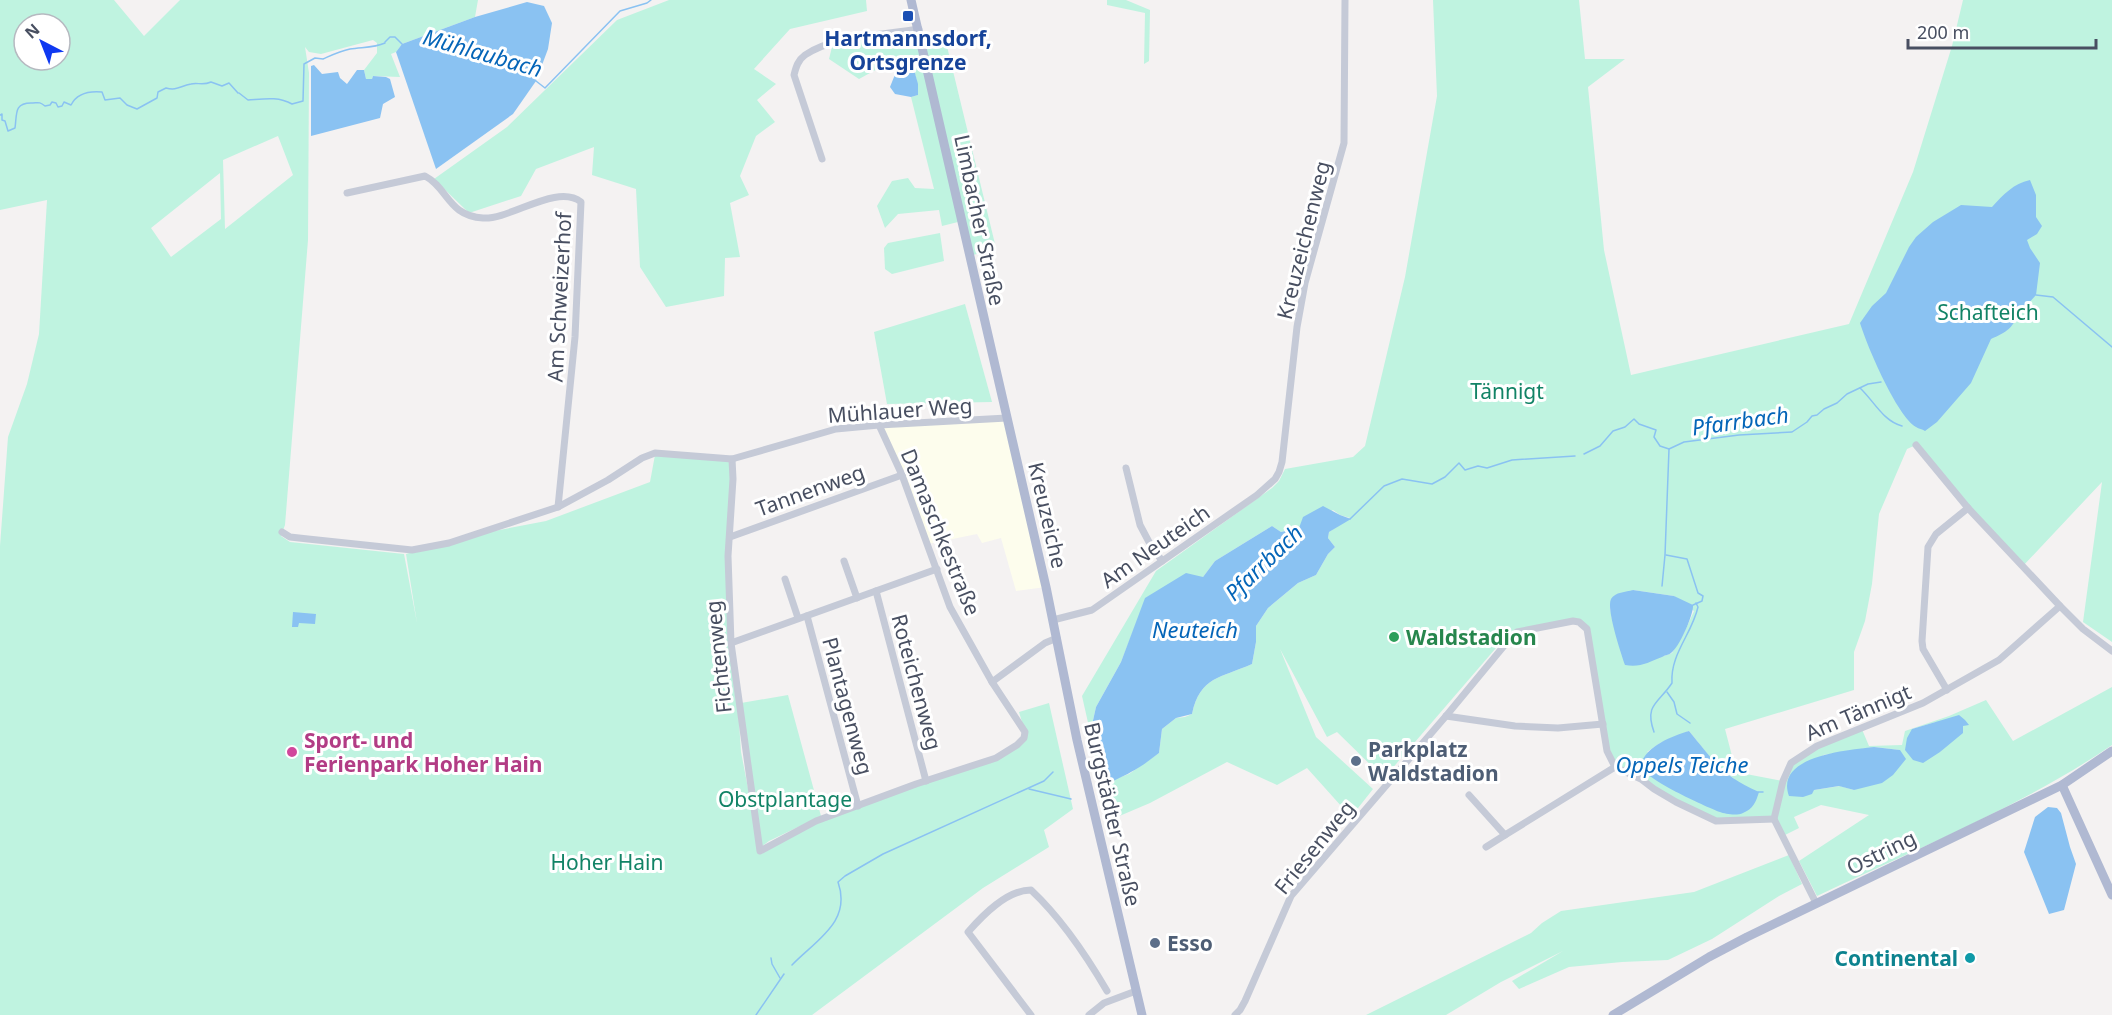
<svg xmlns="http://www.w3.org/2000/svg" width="2112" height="1015" font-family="'Noto Sans',sans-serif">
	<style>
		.commercial { fill: #fdfded }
		.green { fill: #bff3e0; fill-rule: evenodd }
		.water { fill: #8ac2f2 }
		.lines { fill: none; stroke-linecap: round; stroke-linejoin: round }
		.stream { stroke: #8ac2f2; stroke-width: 1.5 }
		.minor { stroke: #c5cad7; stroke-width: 7 }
		.major { stroke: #b0b9d2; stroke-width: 9 }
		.transit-dot { fill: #1a4fb4; stroke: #fff; stroke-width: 2 }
		.leisure-dot { fill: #2e9e5b; stroke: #fff; stroke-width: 2 }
		.hotel-dot { fill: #d1479c; stroke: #fff; stroke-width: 2 }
		.service-dot { fill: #5c6f8a; stroke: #fff; stroke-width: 2 }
		.culture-dot { fill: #0f9aa8; stroke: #fff; stroke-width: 2 }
		.labels { text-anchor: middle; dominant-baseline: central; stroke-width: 6; stroke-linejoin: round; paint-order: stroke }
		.transit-label { font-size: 21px; font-weight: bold; fill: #164399; stroke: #fff }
		.street-label { font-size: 21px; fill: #484f61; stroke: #fff }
		.park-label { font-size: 21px; fill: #128366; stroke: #fff }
		.leisure-label { font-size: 21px; font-weight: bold; fill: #27864d; stroke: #fff; text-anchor: start }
		.hotel-label { font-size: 21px; font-weight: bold; fill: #b23c85; stroke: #fff; text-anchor: start }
		.service-label { font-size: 21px; font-weight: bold; fill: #4e5e75; stroke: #fff; text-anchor: start }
		.culture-label { font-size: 21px; font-weight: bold; fill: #0d838f; stroke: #fff; text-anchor: end }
		.water-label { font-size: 22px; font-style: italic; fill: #0465b8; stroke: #fff }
	</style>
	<rect width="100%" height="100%" fill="#f4f2f2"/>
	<polygon class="commercial" points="1007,418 1046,587 1016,591 1001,538 982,543 977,534 928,544 879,425"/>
	<g class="green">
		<path d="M0 0H114L144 36 180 0H478L475 17 402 44 396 52 391 54 400 77 373 76 372 79H366L364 70 377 53V43L373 40 321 54 309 52 305 47 309 73 308 240 285 525 281 536 290 542 404 554 417 623 406 554 468 536 546 521 650 482 655 455 732 459 728 556 741 752 760 850 816 821 996 758 1017 745 1025 732 1019 712 1049 703 1073 809 1044 830 1049 847 983 888 812 1015H0V546L8 437 27 384 39 334 47 200 0 210ZM24 24H60V60H24ZM278 136 293 175 225 229 223 160ZM220 173 221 219 171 257 151 228Z"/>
		<polygon points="669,0 866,0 867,11 790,29 754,69 776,84 757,100 775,122 756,136 740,176 749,195 730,203 740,257 725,258 724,296 666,307 640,267 636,189 592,175 594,147 536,169 521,196 469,213 434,179 507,127 617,20"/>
		<polygon points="1107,0 1126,0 1150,10 1149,61 1144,64 1145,13 1107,5"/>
		<path d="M1433 0H1579L1585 59H1625L1588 87 1604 250 1631 375 1849 324 1913 172 1952 46 1963 0H2112V642L2083 622 2102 482 2022 567 1916 445 1907 449 1879 514 1872 584 1865 621 1854 652V690L1725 729 1732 756 1746 774 1782 781 1798 757 1861 727 1869 746 1902 745 1905 731 1949 716 1986 700 2013 741 2112 687V745C2021 807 1916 849 1817 896L1799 861 1869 815 1821 805 1794 817 1799 828 1785 835 1774 819 1716 821 1615 767 1607 751 1587 629 1579 622 1508 634 1384 778 1337 732 1327 737 1280 649 1316 737 1373 789 1351 817 1307 768 1277 785 1227 762 1150 803 1110 820 1082 696 1156 571 1272 488 1279 481 1285 469 1353 457 1365 446 1405 277 1437 96ZM1333 510 1340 515 1350 518 1329 532 1328 538 1335 547 1328 554 1316 575 1298 583 1268 608 1256 626V642L1252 664C1221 678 1200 676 1192 714L1185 717 1176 718 1162 729 1159 753 1129 774 1112 780 1092 725 1096 707 1121 662 1146 598 1203 577 1215 561 1272 526 1281 532 1300 528ZM1633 590 1674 596 1694 611 1684 633 1672 653 1664 656 1612 619 1610 607ZM1936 722 1968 725H1963L1940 752 1912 729ZM1689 731 1713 761 1740 784 1647 752 1660 743ZM1874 747 1900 750 1854 790 1840 786 1814 790 1823 755Z"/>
		<path d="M919 29 921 40 944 34 996 248 970 256 962 221 942 226 939 210 898 214 885 228 877 206 892 181 908 178 915 188 934 189 911 97 918 95C918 78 914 67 903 55L859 79 829 59 833 43Z"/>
		<polygon points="940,233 944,261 892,274 885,269 884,248 888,243"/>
		<polygon points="965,304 992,402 887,404 874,332"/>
		<polygon points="788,695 821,816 769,841 761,847 741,703"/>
		<polygon points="1789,855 1802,884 1779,896 1712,939 1668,960 1622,962 1569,967 1519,989 1512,981 1563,951 1501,982 1446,1015 1366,1015 1531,933 1542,923 1561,911 1694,892"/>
	</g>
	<g class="water">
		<polygon points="527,2 544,6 552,23 548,49 536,81 513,114 436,169 396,52 402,44 475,17"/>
		<polygon points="314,65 322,74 338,72 340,78 347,84 357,70 364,70 366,79 372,79 373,76 386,77 390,79 395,97 383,104 380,118 311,136 311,66"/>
		<polygon points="903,65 913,66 918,84 918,95 911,97 895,94 890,87 896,72"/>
		<path d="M2030 180 2036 195V217L2042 226 2037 234 2027 240 2030 248 2040 263 2036 295 2026 306 2018 310C2016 327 2005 333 1991 339L1971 383 1937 422 1925 431C1922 429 1919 429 1916 427 1897 416 1867 346 1860 323L1872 306 1886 293 1909 247 1916 237 1933 222 1961 205 1992 207C2004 194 2013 184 2030 180Z"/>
		<path d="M1323 506 1340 515 1351 519 1329 532 1328 538 1335 547 1328 554 1316 575 1298 583 1268 608 1256 626V642L1252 664C1221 678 1200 676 1192 714L1176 718 1162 729 1159 753C1150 760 1141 767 1131 772 1122 778 1114 778 1107 787L1092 725 1096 707 1121 662 1145 598 1186 573 1203 577 1215 561 1272 526 1281 532 1299 528 1303 517Z"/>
		<path d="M1633 590 1674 596 1693 605C1694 614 1679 648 1671 653 1669 655 1665 655 1662 657 1649 662 1640 668 1625 665 1621 653 1606 609 1611 599 1615 592 1626 592 1633 590Z"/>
		<polygon points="293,612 316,614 315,624 299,623 298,627 292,627"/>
		<polygon points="1959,715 1965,720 1969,725 1963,726 1963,733 1940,752 1923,763 1913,760 1905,750 1907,738 1912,729"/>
		<path d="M1689 731C1714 761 1722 776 1759 792 1756 802 1753 809 1743 813 1737 816 1725 814 1720 812 1704 806 1645 779 1640 766 1646 746 1670 737 1689 731Z"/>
		<path d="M1874 747 1900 750 1906 759 1893 775 1882 783 1854 790 1839 786 1814 790 1812 794 1803 797 1789 796C1774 755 1850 750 1874 747Z"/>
		<polygon points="2048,807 2057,808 2061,813 2070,847 2076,864 2064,910 2049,914 2024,852 2035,817"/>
	</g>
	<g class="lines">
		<g class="stream">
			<polyline points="385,42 390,37 395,37 402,44"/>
			<polyline points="536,81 545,88 620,11 647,3 651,0"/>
			<path d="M239 93 248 100C263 99 278 96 292 104L303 101 304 64 315 58 323 59C332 55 340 51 350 49 362 47 374 48 385 43"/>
			<path d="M0 115 2 114V120L5 121 8 131 15 128C17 114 14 103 31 103 38 103 39 101 45 106L50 105 52 102 56 103 58 107 62 106 64 102 71 105C77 93 91 91 102 92L105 100 120 98 127 105 137 109 157 98 158 92 166 88C177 91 180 86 191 84 198 82 202 86 211 82L222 86 229 83 238 93"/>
			<polyline points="2036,295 2053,297 2112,347"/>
			<path d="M1860 388C1874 401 1883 421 1902 426"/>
			<polyline points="1584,454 1600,446 1613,431 1625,427 1634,419 1639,424 1656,430 1654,437 1660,446 1669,449 1684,442 1739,435 1792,432 1807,422 1812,416 1817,415 1824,409 1837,403 1847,394 1868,384 1881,382"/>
			<polyline points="1350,519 1384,486 1402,479 1432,484 1445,477 1459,463 1465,470 1478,466 1487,468 1512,460 1575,456"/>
			<polyline points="1666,555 1687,559 1698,593 1703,596 1702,601 1693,605"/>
			<polyline points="1662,586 1665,555 1669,449"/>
			<polyline points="1667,692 1674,702 1677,714 1690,723"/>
			<path d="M1654 732C1644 704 1659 703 1672 683 1670 654 1692 634 1698 607L1696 603"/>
			<polyline points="1029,789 1071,799"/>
			<polyline points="1758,792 1763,792"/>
			<polyline points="771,958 772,964 780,978"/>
			<path d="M792 965C816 940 852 922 838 882L845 876 883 854 1044 781 1053 772"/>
			<polyline points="756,1015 784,974"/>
		</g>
		<g class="minor">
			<path d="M822 159 794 75C796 67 798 60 805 55 834 35 885 35 919 29"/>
			<path d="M347 193 425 176C448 188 448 216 483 218 510 220 557 183 581 202L575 337 558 507"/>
			<polyline points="732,459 733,479 728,556 731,643 760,851 816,821 916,784 996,758 1017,745 1024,738 1025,732 992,682 950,607 902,475 879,425"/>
			<polyline points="1126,468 1140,525 1149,542 1162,561"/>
			<polyline points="282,532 290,537 308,539 412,550 449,543 558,507 608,480 642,458 655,453 732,459 836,429 879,425 1007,418"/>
			<polyline points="730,537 902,475"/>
			<polyline points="844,561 857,598"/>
			<polyline points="785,579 798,618"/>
			<polyline points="876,591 926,781"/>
			<polyline points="2060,606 2083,629 2112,651"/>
			<polyline points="807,616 858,806"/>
			<polyline points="1053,620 1092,610 1257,495 1275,479 1279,472 1282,462 1297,327 1305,283 1344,143 1345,0"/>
			<polyline points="731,643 937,569"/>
			<polyline points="992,682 1045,643 1057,638"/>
			<polyline points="1947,690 1923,649 1922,641 1928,547 1936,534 1968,508"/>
			<polyline points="1446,716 1515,726 1558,728 1603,724"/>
			<polyline points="1469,795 1505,835 1615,767"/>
			<polyline points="1486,847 1505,835"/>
			<polyline points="1816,903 1774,819 1783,781 1791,763 1817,746 1923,703 1999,660 2060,606 1968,508 1916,445"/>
			<path d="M1031 1015 968 932C983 915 1007 890 1031 890 1062 919 1086 955 1107 991"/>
			<polyline points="1089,1015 1104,1003 1136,991"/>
			<polyline points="1235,1015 1240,1010 1245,1001 1291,896 1446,716 1513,635 1517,632 1573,621 1579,622 1587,629 1607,751 1615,767 1641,779 1654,789 1676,802 1716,821 1774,819"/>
		</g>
		<g class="major">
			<polyline points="911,0 1046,587 1077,740 1142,1015"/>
			<polyline points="2062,785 2112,895"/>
			<polyline points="1613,1015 1709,957 1747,937 2062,785 2112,751"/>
		</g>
	</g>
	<rect class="transit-dot" x="902" y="10" width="12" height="12" rx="3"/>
	<circle class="leisure-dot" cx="1394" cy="637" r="6"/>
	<circle class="hotel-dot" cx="292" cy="752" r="6"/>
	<g class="service-dot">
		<circle cx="1356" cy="761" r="6"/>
		<circle cx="1155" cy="943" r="6"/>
	</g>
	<circle class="culture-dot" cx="1970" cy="958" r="6"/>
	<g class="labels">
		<g class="transit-label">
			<text x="908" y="38">Hartmannsdorf,<tspan x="908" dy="24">Ortsgrenze</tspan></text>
		</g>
		<g class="street-label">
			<text transform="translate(980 220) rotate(78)">Limbacher Straße</text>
			<text transform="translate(1303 240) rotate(-76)">Kreuzeichenweg</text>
			<text transform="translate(559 297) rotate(-87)">Am Schweizerhof</text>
			<text transform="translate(900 410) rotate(-4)">Mühlauer Weg</text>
			<text transform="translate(810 490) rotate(-20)">Tannenweg</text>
			<text transform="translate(1048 515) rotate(77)">Kreuzeiche</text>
			<text transform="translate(941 532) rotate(68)">Damaschkestraße</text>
			<text transform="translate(1155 546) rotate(-35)">Am Neuteich</text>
			<text transform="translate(718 657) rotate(-96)">Fichtenweg</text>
			<text transform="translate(917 682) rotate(75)">Roteichenweg</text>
			<text transform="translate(848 706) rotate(75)">Plantagenweg</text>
			<text transform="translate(1858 712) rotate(-23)">Am Tännigt</text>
			<text transform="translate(1113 814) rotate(77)">Burgstädter Straße</text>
			<text transform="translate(1314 847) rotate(-51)">Friesenweg</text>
			<text transform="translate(1881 852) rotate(-26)">Ostring</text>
		</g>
		<g class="park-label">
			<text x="1988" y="312">Schafteich</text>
			<text x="1507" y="391">Tännigt</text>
			<text x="785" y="799">Obstplantage</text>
			<text x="607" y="862">Hoher Hain</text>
		</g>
		<g class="leisure-label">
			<text x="1406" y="637">Waldstadion</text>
		</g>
		<g class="hotel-label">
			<text x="304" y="740">Sport- und<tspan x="304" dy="24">Ferienpark Hoher Hain</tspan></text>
		</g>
		<g class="service-label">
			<text x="1368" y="749">Parkplatz<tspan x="1368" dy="24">Waldstadion</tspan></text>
			<text x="1167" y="943">Esso</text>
		</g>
		<g class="culture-label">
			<text x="1958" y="958">Continental</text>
		</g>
		<g class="water-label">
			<text transform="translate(483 52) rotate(16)">Mühlaubach</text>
			<text transform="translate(1740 420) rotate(-8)">Pfarrbach</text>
			<text transform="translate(1263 562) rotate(-44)">Pfarrbach</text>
			<text x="1195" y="629">Neuteich</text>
			<text x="1682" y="764">Oppels Teiche</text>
		</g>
	</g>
	<g transform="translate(42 42) rotate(318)"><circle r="28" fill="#ffffff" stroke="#b6b9c0" stroke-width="1.5"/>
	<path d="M0-4.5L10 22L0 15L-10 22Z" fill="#0f39f1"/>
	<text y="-9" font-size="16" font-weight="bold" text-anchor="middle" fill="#484f61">N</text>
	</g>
	<path d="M1908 39v9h188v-9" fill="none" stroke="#484f61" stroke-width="3"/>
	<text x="1917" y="39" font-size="18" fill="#484f61" stroke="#ffffff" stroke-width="4.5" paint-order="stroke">200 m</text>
</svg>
